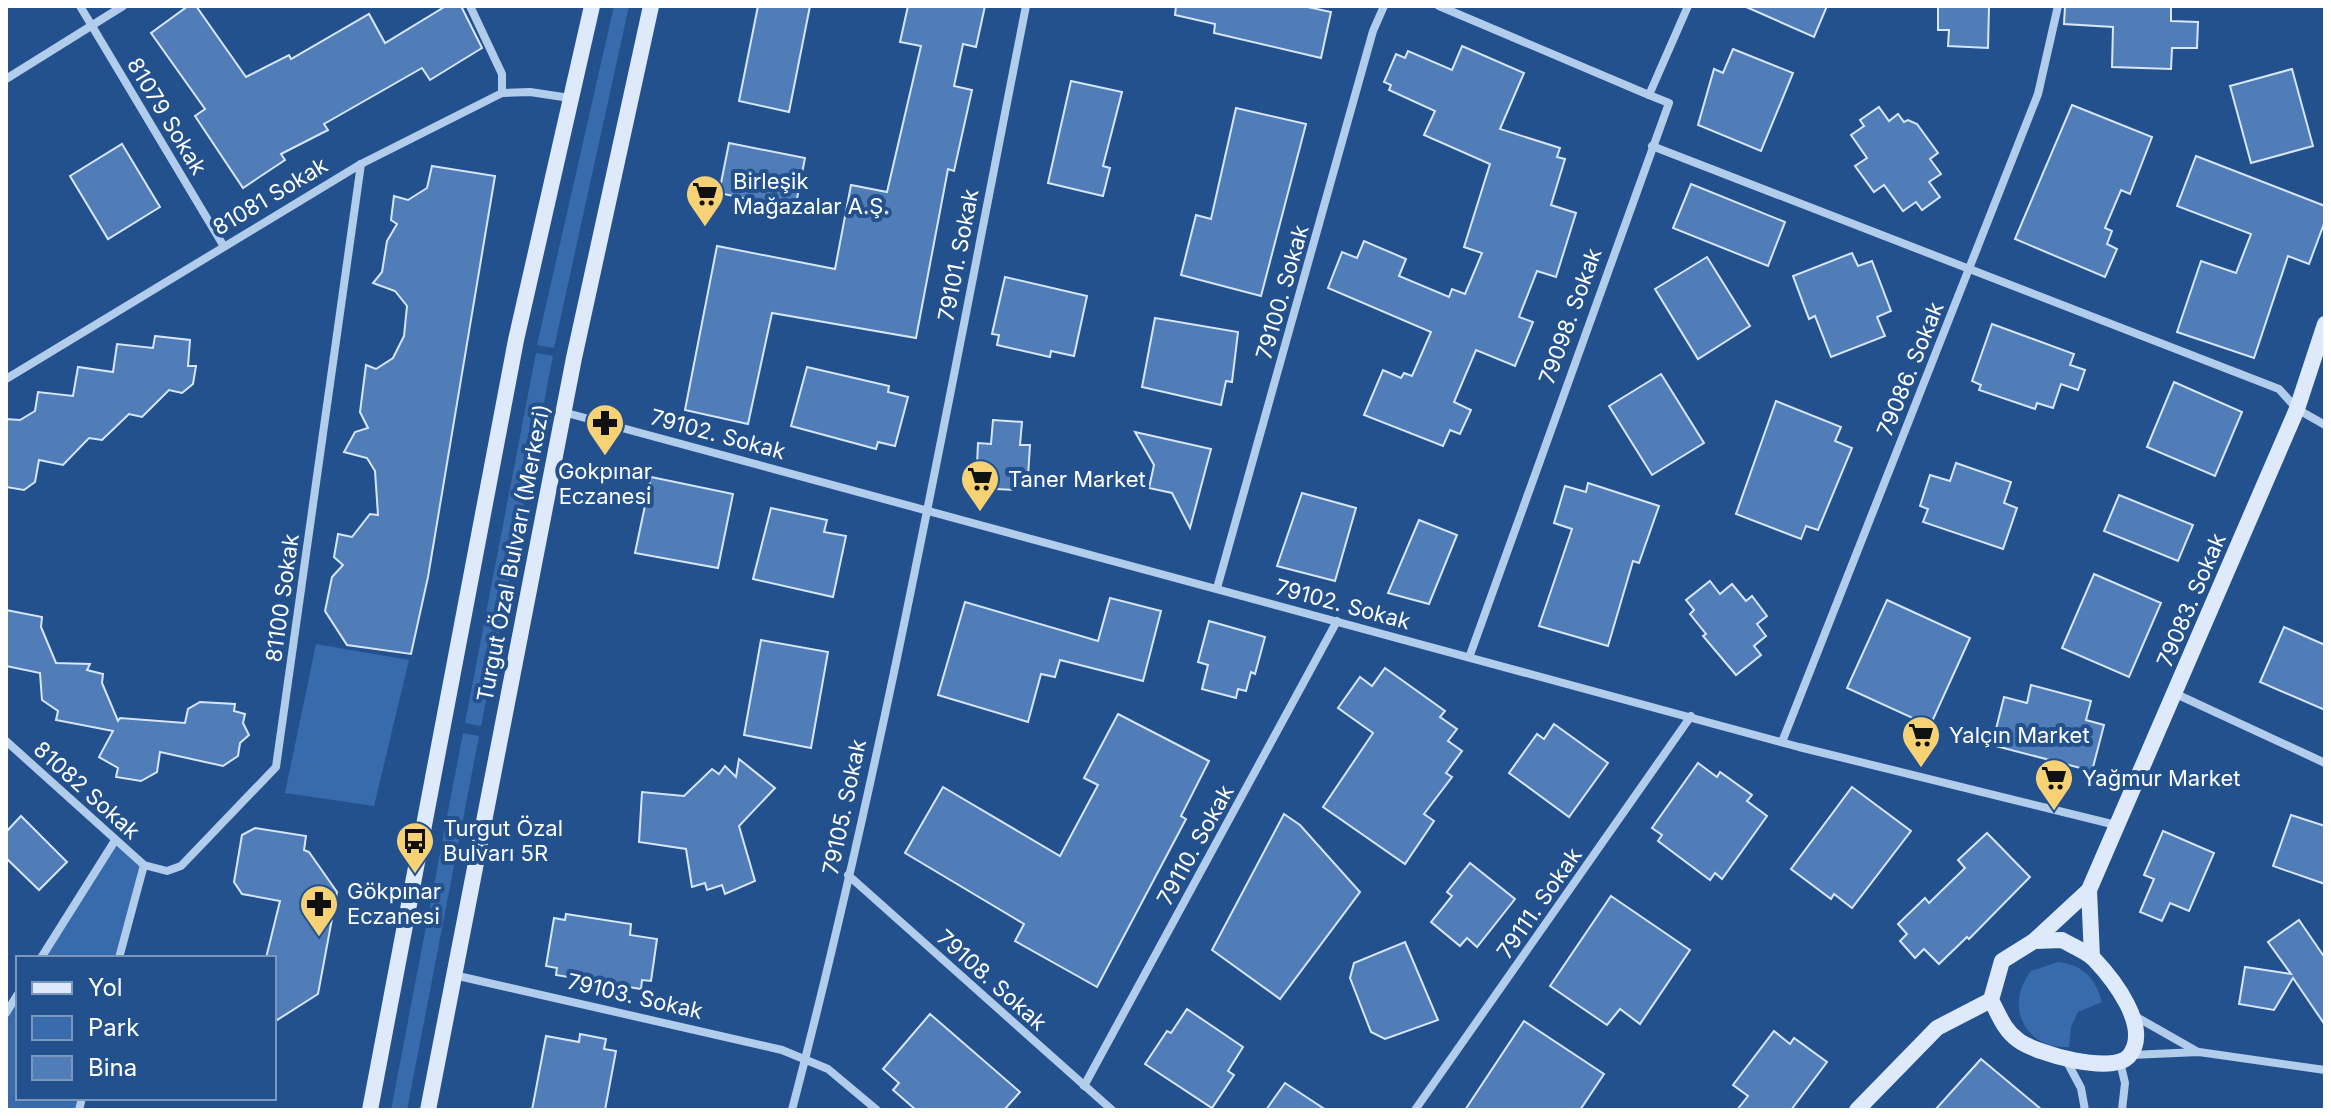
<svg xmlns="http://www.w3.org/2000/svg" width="2331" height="1116" font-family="Inter,sans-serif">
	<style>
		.green { fill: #376bab }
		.building { fill: #507db7; stroke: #d7e6f9; stroke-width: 2 }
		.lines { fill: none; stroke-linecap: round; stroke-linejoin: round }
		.street { stroke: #b2ccec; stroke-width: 8 }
		.secondary { stroke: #deeaf9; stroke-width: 16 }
		.labels { text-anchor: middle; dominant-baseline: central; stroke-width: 8; stroke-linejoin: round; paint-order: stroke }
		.street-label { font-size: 22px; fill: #fff; stroke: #23518e }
		.poi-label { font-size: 22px; fill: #fff; stroke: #23518e; text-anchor: start }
	</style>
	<rect width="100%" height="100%" fill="#23518e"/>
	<g class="green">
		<polygon points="614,6 629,6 554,348 537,345"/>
		<polygon points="536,353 553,356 481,726 465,723"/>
		<polygon points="316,644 409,660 374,806 285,793"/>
		<polygon points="463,733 479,736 407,1110 391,1110"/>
		<polygon points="114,842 144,865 119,958 41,958"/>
		<path d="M2058 962C2083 965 2095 977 2102 1002L2078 1012 2071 1027 2069 1047C2024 1049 2004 1005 2031 971Z"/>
		<polygon points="18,994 18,1098 82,1098 79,1110 6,1110 6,1013"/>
	</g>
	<g class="building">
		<polygon points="188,6 196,6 246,77 289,55 291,59 369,14 385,43 446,6 461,6 482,48 430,80 422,68 324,124 328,130 281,154 285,160 243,188 195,116 205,109 151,33"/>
		<polygon points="758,6 810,6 789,112 739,101"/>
		<polygon points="908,6 985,6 976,47 963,44 954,86 972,90 954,171 948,169 916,338 772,313 748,424 685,410 717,246 835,269 851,185 887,192 921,46 900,42"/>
		<polygon points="1176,6 1303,6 1331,12 1321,58 1214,33 1215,24 1175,15"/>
		<polygon points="1744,6 1827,6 1814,37"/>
		<polygon points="1938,6 1989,6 1988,48 1948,46 1949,30 1938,30"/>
		<polygon points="2065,6 2171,6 2171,21 2198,22 2197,48 2172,48 2171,69 2112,67 2113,27 2064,24"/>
		<polygon points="1462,46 1524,73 1500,129 1560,148 1557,157 1565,159 1551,205 1576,213 1556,277 1537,271 1519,317 1533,322 1515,366 1476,350 1454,402 1471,410 1460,434 1450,430 1443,446 1364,415 1383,370 1401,378 1404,373 1412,376 1431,332 1328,288 1342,252 1357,258 1364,241 1406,259 1399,276 1449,297 1452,289 1465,294 1482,253 1464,247 1490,164 1424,135 1435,111 1389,90 1391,85 1384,82 1396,54 1405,58 1408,51 1452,70"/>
		<polygon points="1733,49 1793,73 1761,151 1698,125 1714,69 1723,73"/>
		<polygon points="2292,69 2313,146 2251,163 2230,86"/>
		<polygon points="1071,81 1122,92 1103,166 1110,168 1103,196 1048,183"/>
		<polygon points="2072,105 2152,137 2130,194 2121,190 2105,228 2112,231 2107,244 2117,249 2105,277 2015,239"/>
		<polygon points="1879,107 1889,121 1898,114 1904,122 1908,120 1917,124 1938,153 1930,159 1941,174 1929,182 1940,197 1922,210 1916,202 1903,211 1884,185 1874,192 1855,166 1867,158 1851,135 1864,126 1860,120"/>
		<polygon points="1236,108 1306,124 1261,296 1181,275 1196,215 1211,219"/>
		<polygon points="729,143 805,158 795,209 719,193"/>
		<polygon points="122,144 160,207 108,239 70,176"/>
		<polygon points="2196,156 2325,206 2325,221 2309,264 2288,256 2254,358 2177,332 2201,261 2236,273 2251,234 2177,206"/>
		<polygon points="432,166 495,176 428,577 411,654 347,645 325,611 332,577 343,565 334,557 338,534 352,537 370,514 378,515 375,471 367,458 344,452 355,432 368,428 360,412 366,365 376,369 393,358 404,336 407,306 395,291 373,283 382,272 387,241 397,224 391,220 394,196 408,200 427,188"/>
		<polygon points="1691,184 1785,222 1768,266 1673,228"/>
		<polygon points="1852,253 1858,266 1872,261 1891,311 1877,317 1885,336 1831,357 1815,316 1809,319 1793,276"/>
		<polygon points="1707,257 1750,326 1698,359 1655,289"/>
		<polygon points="1005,277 1087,296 1074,356 1051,351 1050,357 997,345 999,335 992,334"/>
		<polygon points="1155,318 1238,332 1232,382 1226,381 1221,405 1142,387"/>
		<polygon points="1992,324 2074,354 2070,365 2085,370 2078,390 2061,384 2053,408 2037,403 2035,409 1979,390 1981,385 1972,381"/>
		<polygon points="155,336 190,340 188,366 196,366 193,384 182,393 169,390 142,417 129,414 102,440 89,438 63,465 39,460 35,482 24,490 6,487 6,419 20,420 35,411 38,392 73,396 78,367 113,372 117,344 153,348"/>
		<polygon points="807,367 889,386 888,392 908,397 895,446 878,442 876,449 791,426"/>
		<polygon points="1661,374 1704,443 1652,475 1609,406"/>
		<polygon points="2174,382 2242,412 2215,476 2147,447"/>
		<polygon points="1776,401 1841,427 1835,441 1852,448 1818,530 1806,526 1801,539 1736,514"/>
		<polygon points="993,420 1022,422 1020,445 1030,445 1028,477 1016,476 1015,490 976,488 978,443 991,444"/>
		<polygon points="1135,432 1211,449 1190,528 1172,493 1149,488 1154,465"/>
		<polygon points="1956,463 2011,482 2004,503 2017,508 2003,549 1923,522 1928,509 1920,506 1930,475 1950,481"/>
		<polygon points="651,477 733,494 718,568 635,553"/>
		<polygon points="1588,483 1659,506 1639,563 1633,561 1608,646 1539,626 1572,529 1554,523 1565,486 1586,492"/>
		<polygon points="1302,493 1356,508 1335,581 1277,566"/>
		<polygon points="2119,495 2193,525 2178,561 2104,531"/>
		<polygon points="771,508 827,520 824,532 846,536 833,597 753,579"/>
		<polygon points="1419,520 1457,535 1429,604 1388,593"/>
		<polygon points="2094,574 2161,603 2129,677 2062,648"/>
		<polygon points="1710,581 1720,594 1732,584 1746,601 1752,596 1767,616 1757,624 1766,636 1754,646 1761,655 1736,675 1703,636 1706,634 1690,614 1694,610 1686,600"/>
		<polygon points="1110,598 1161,611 1143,681 1060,660 1055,677 1041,674 1028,722 938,695 965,602 1098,641"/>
		<polygon points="1887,600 1970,638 1930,726 1847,688"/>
		<polygon points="6,610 42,617 41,627 56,663 90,664 87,670 103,674 102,683 118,721 120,718 185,723 188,709 200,702 235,704 234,711 245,714 243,723 249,735 240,743 238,756 223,766 160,752 157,772 141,781 116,777 118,768 99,757 113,731 56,720 58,711 42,700 40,673 6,666"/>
		<polygon points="1209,621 1265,637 1255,674 1251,672 1246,691 1238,689 1236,698 1202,689 1208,665 1198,662"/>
		<polygon points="2284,627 2325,645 2325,710 2260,682"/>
		<polygon points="761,640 828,652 811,748 744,735"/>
		<polygon points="1385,668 1445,711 1440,717 1457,729 1448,741 1462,751 1446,773 1452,777 1424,814 1434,821 1405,864 1323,807 1373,733 1338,708 1360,677 1372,686"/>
		<polygon points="2031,685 2091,701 2086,720 2104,725 2092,771 1992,745 2004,697 2027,703"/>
		<polygon points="1118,714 1209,761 1181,816 1186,819 1097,987 1015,941 1024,924 905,853 943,787 1060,856 1098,785 1084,778"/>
		<polygon points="1554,724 1608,763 1569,817 1509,773 1537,734 1544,739"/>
		<polygon points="739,759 775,788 739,826 755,881 725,894 722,885 707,890 705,883 692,887 686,849 639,842 642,792 684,796 712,769 719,774 725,766 736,777"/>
		<polygon points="1698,763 1717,777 1720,772 1752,795 1747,801 1767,816 1722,879 1715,873 1710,880 1658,841 1662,835 1652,828"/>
		<polygon points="1852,787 1911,831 1852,908 1834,894 1831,899 1791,869"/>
		<polygon points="1284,814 1300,825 1360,892 1280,999 1212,950"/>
		<polygon points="2291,815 2325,826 2325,884 2273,866"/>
		<polygon points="21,816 67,862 39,890 6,858 6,832"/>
		<polygon points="255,828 306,836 304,850 309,852 337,892 318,994 274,1022 274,958 266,958 280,901 242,894 234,882 242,835"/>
		<polygon points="2163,831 2214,853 2189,911 2170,903 2162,921 2140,912 2154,879 2144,875"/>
		<polygon points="1987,833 2030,877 1969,939 1967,937 1939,964 1924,949 1915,958 1900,941 1907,934 1898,924 1925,898 1929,903 1965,868 1958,860"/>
		<polygon points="1470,863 1515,899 1477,947 1467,938 1460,946 1431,922 1452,896 1447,892"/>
		<polygon points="1611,896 1690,950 1640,1024 1620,1009 1607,1025 1550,986"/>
		<polygon points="566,914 631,924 630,935 657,939 651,981 642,980 641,989 556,975 557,968 546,966 554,918 565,920"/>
		<polygon points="2299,920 2325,958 2325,1025 2293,978 2274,1010 2239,1004 2245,967 2291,974 2268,942"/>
		<polygon points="1405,942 1438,1020 1385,1039 1371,1032 1350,978 1354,963"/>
		<polygon points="1187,1009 1243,1047 1228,1071 1234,1075 1212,1108 1145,1064 1167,1031 1171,1033"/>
		<polygon points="930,1014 1020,1092 1004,1110 916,1110 893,1090 899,1083 883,1069"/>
		<polygon points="1524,1021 1604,1074 1580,1110 1465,1110"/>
		<polygon points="1774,1031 1790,1044 1794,1038 1827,1062 1791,1110 1737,1110 1748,1096 1733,1085"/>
		<polygon points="580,1034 606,1039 604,1049 616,1051 605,1110 532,1110 546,1036 579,1042"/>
		<polygon points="1981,1059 2042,1110 1935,1110"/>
		<polygon points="1285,1083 1326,1110 1266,1110"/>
	</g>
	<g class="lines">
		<g class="street">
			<polyline points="80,6 223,245"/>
			<polyline points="470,6 502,74 502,93"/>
			<polyline points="1439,6 1649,95"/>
			<polyline points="6,79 123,6"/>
			<polyline points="1652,146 2279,389 2297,409 2325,425"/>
			<polyline points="6,379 361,164 502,93 530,92 570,98"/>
			<polyline points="563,412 1799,747 2116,825"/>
			<polyline points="1217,588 1373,31 1384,6"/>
			<polyline points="1470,655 1669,103 1649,95 1688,6"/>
			<polyline points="2174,693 2325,763"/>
			<polyline points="6,741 144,865 167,871 181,866 276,767 361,164"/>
			<polyline points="1782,742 2038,94 2058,6"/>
			<polyline points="848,875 1112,1110"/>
			<polyline points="41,958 114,842"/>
			<polyline points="119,958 144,865"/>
			<polyline points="454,975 782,1050 828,1069 877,1110"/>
			<polyline points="6,1013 18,994"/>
			<polyline points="2133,1015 2198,1052"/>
			<polyline points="2131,1055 2199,1052 2325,1070"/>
			<polyline points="2065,1058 2081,1088 2085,1110"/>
			<polyline points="2120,1062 2125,1083 2122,1110"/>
			<polyline points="1084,1086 1337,621"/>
			<polyline points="79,1110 82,1098"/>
			<path d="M792 1110C887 746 953 375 1026 6"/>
			<polyline points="1415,1110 1691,716"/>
		</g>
		<g class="secondary">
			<path d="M2062 940C2072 946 2086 951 2094 959 2113 979 2152 1028 2129 1056 2113 1075 2036 1054 2018 1040 2004 1030 1999 1015 1991 1000L2002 961 2034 941Z"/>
			<polyline points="2034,941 2089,890"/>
			<polyline points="2092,957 2089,890 2297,409 2325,324"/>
			<polyline points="370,1110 516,340 592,6"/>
			<polyline points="428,1110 574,358 651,6"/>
			<polyline points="1857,1110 1937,1028 1991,1000"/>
		</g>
	</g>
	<defs>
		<symbol id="supermarket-pin" viewBox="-11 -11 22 30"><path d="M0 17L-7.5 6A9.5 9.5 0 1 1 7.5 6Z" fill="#f7d275" stroke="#23518e"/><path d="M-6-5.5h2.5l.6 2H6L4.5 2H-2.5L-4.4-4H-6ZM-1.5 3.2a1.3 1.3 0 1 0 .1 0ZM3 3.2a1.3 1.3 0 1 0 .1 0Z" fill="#111"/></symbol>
		<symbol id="pharmacy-pin" viewBox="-11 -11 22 30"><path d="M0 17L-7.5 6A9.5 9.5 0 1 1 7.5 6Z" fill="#f7d275" stroke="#23518e"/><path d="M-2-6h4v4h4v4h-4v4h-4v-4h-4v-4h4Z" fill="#111"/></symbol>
		<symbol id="bus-pin" viewBox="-11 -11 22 30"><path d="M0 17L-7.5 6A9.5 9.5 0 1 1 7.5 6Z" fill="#f7d275" stroke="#23518e"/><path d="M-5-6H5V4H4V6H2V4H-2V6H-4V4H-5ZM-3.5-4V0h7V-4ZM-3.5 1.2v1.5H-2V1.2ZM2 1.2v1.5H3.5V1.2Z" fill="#111"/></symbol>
	</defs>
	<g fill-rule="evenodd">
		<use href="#supermarket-pin" x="683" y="172" width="44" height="60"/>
		<use href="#pharmacy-pin" x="583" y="401" width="44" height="60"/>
		<use href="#supermarket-pin" x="958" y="457" width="44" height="60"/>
		<use href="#supermarket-pin" x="1899" y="713" width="44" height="60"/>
		<use href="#supermarket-pin" x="2032" y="756" width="44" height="60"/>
		<use href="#bus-pin" x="393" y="819" width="44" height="60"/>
		<use href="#pharmacy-pin" x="297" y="882" width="44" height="60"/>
	</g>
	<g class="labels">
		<g class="street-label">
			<text transform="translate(167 116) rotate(59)">81079 Sokak</text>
			<text transform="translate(270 196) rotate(-31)">81081 Sokak</text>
			<text transform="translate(958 255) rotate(-79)">79101. Sokak</text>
			<text transform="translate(1282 292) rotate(-74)">79100. Sokak</text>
			<text transform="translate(1570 316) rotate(-70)">79098. Sokak</text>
			<text transform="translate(1910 369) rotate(-68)">79086. Sokak</text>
			<text transform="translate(718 434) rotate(15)">79102. Sokak</text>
			<text transform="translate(513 553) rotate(-79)">Turgut Özal Bulvarı (Merkezi)</text>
			<text transform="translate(282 598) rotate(-82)">81100 Sokak</text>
			<text transform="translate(2191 600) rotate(-67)">79083. Sokak</text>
			<text transform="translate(1343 604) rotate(15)">79102. Sokak</text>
			<text transform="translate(87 790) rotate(42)">81082 Sokak</text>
			<text transform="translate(844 807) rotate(-78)">79105. Sokak</text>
			<text transform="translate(1195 845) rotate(-61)">79110. Sokak</text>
			<text transform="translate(1539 903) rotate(-55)">79111. Sokak</text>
			<text transform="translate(992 980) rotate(42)">79108. Sokak</text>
			<text transform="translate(635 996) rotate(13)">79103. Sokak</text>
		</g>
		<g class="poi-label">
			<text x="733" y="181">Birleşik<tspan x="733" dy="25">Mağazalar A.Ş.</tspan></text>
			<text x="605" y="471" text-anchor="middle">Gokpınar<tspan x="605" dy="25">Eczanesi</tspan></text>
			<text x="1008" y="479">Taner Market</text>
			<text x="1949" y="735">Yalçın Market</text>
			<text x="2082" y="778">Yağmur Market</text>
			<text x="443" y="828">Turgut Özal<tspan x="443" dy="25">Bulvarı 5R</tspan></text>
			<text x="347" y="891">Gökpınar<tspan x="347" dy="25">Eczanesi</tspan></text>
		</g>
	</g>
	<rect width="2331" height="1116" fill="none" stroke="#ffffff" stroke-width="16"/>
	<rect x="16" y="956" width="260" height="144" fill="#23518e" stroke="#7b97bb" stroke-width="2"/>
	<rect x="32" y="982" width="40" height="12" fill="#deeaf9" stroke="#7b97bb" stroke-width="2"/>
	<text x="88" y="996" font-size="24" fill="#ffffff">Yol</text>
	<rect x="32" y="1016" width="40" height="24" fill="#376bab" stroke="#7b97bb" stroke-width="2"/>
	<text x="88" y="1036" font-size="24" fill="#ffffff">Park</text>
	<rect x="32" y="1056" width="40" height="24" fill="#507db7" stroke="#7b97bb" stroke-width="2"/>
	<text x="88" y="1076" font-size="24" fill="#ffffff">Bina</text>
</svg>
